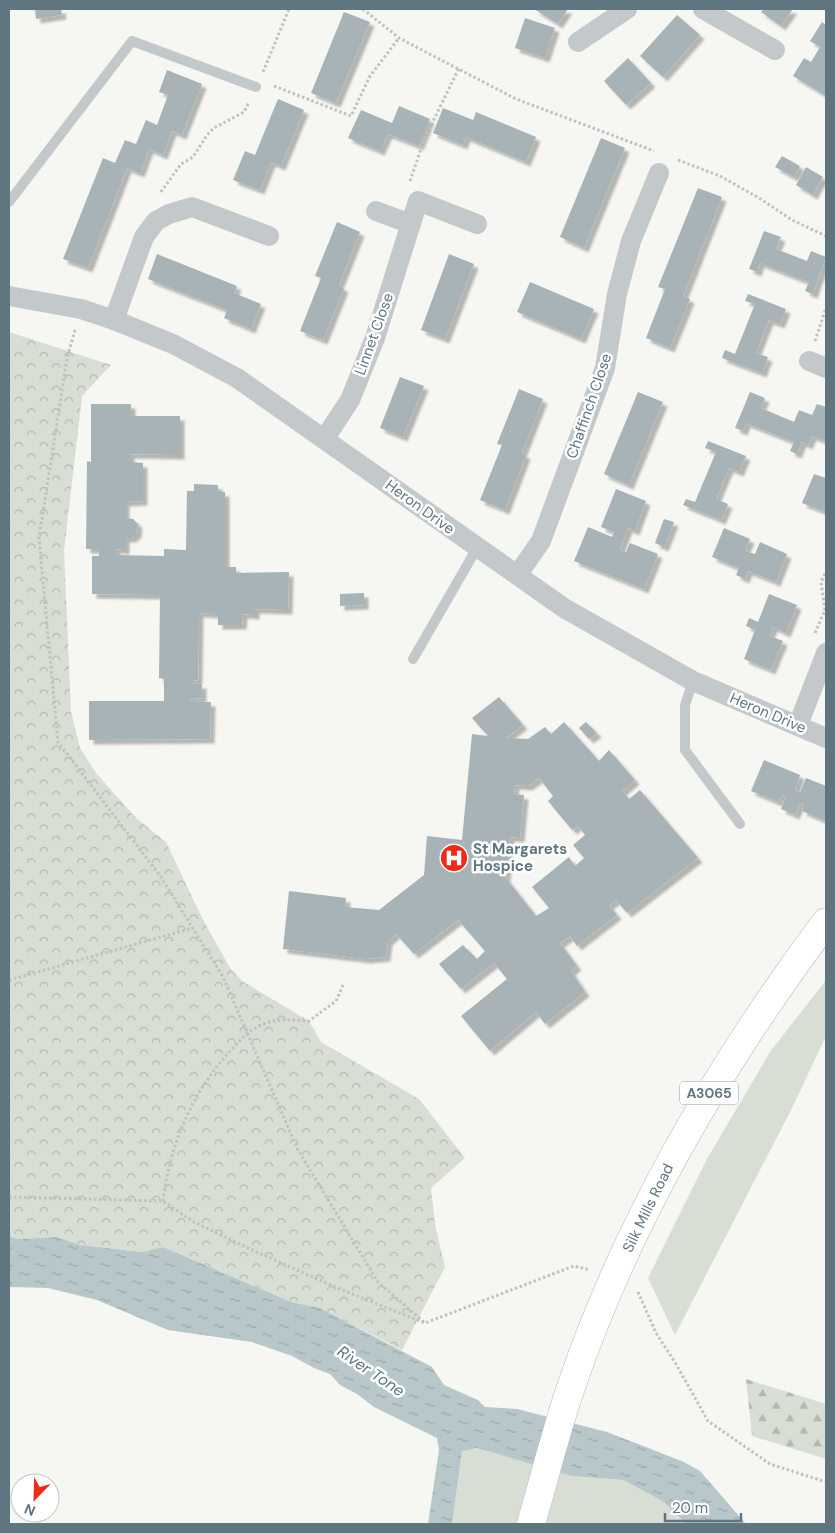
<svg xmlns="http://www.w3.org/2000/svg" width="835" height="1533" font-family="'DM Sans',sans-serif">
	<style>
		.green { fill: #d8ded3 }
		.forest { fill: url(#forest-firs) }
		.park { fill: url(#park-crowns) }
		.water { fill: url(#water-ripples) }
		.building { fill: #a7b3b7; fill-rule: evenodd; filter: url(#shadow) }
		.lines { fill: none; stroke-linecap: round; stroke-linejoin: round }
		.primary-casing { stroke: #b4babd; stroke-width: 29 }
		.path { stroke: #bfc1c3; stroke-width: 3; stroke-dasharray: 2.5 2.5; stroke-linecap: butt }
		.lane { stroke: #c3c8cb; stroke-width: 10 }
		.street { stroke: #c3c8cb; stroke-width: 20 }
		.primary { stroke: #fff; stroke-width: 28 }
		.labels { text-anchor: middle; dominant-baseline: central; stroke-width: 5; stroke-linejoin: round; paint-order: stroke }
		.shield { fill: #fff; stroke: #8f9fa6; stroke-width: 1 }
		.shield-label { font-size: 14px; font-weight: bold; fill: #5f7680 }
		.street-label { font-size: 15px; fill: #5f7680; stroke: #fff }
		.poi-label { font-size: 15px; font-weight: bold; fill: #5f7680; stroke: #fff; text-anchor: start }
		.water-label { font-size: 16px; font-style: italic; fill: #5a777c; stroke: #fff }
	</style>
	<defs>
		<pattern id="forest-firs" width="22" height="20" patternUnits="userSpaceOnUse" patternTransform="scale(1.25)"><rect width="22" height="20" fill="#d8ded3"/><path d="M5 1l3.5 6h-7zM16 11l3.5 6h-7z" fill="#b2b9b0"/></pattern>
		<pattern id="park-crowns" width="20" height="18" patternUnits="userSpaceOnUse" patternTransform="scale(1.25)"><rect width="20" height="18" fill="#d8ded3"/><path d="M2 6a3 3 0 1 1 6 0M12 15a3 3 0 1 1 6 0" fill="none" stroke="#b2b9b0"/></pattern>
		<pattern id="water-ripples" width="26" height="14" patternUnits="userSpaceOnUse" patternTransform="scale(1.25)"><rect width="26" height="14" fill="#b8c8ca"/><path d="M2 4q2-2 4 0t4 0M15 11q2-2 4 0t4 0" fill="none" stroke="#99a7a9"/></pattern>
		<filter id="shadow"><feDropShadow dx="4.5" dy="4.5" stdDeviation="1" flood-color="#0004"/></filter>
	</defs>
	<rect width="100%" height="100%" fill="#f6f6f2"/>
	<g class="green">
		<polygon points="826,980 826,1036 791,1110 675,1335 648,1278 707,1159 770,1052"/>
		<polygon points="477,1448 572,1476 623,1480 664,1502 686,1524 452,1524 462,1450"/>
	</g>
	<polygon class="forest" points="746,1379 826,1404 826,1459 752,1436"/>
	<polygon class="park" points="9,332 111,365 82,396 64,551 71,712 80,748 96,773 136,818 166,842 202,918 230,968 242,981 309,1021 321,1042 419,1099 465,1158 431,1188 435,1225 445,1267 402,1350 320,1308 291,1302 163,1247 142,1252 80,1245 57,1237 18,1239 9,1236"/>
	<polygon class="water" points="9,1236 18,1239 57,1237 80,1245 142,1252 163,1247 291,1302 320,1308 432,1367 444,1385 478,1400 485,1407 517,1409 607,1432 684,1462 700,1471 746,1524 686,1524 664,1502 623,1480 572,1476 477,1448 462,1451 452,1524 428,1524 439,1450 437,1438 374,1407 357,1394 340,1385 330,1374 314,1368 292,1356 252,1342 168,1330 97,1300 48,1288 9,1287"/>
	<g class="building">
		<polygon points="35,9 61,9 62,15 36,19"/>
		<polygon points="534,9 568,9 558,24"/>
		<polygon points="764,9 793,9 781,26 761,12"/>
		<polygon points="344,12 370,22 336,103 311,93"/>
		<polygon points="677,15 700,35 663,77 640,56"/>
		<polygon points="525,18 555,28 545,58 515,48"/>
		<polygon points="822,22 826,25 826,96 793,76 804,58 811,62 820,47 810,41"/>
		<polygon points="628,58 651,83 626,105 604,81"/>
		<polygon points="167,70 202,84 182,135 172,131 163,155 149,149 140,173 127,168 88,268 63,259 103,158 115,163 125,140 136,144 146,120 157,125 168,95 159,92"/>
		<polygon points="278,99 304,110 281,166 271,162 260,190 233,180 245,151 255,155"/>
		<polygon points="399,106 430,119 419,146 388,134 380,151 348,138 361,110 392,123"/>
		<polygon points="443,108 473,120 476,112 536,137 526,162 466,137 463,145 433,133"/>
		<polygon points="601,138 625,148 584,248 560,237"/>
		<polygon points="782,156 800,166 794,177 775,167"/>
		<polygon points="806,167 823,177 813,195 796,185"/>
		<polygon points="698,188 722,197 683,296 690,299 670,348 646,338 665,289 658,287"/>
		<polygon points="337,222 360,232 339,285 344,288 323,340 300,331 321,278 315,276"/>
		<polygon points="764,231 781,237 776,249 807,261 811,251 826,257 813,294 805,291 809,282 785,273 760,263 757,272 749,269"/>
		<polygon points="157,254 237,286 234,293 261,304 251,329 224,318 227,310 148,279"/>
		<polygon points="449,254 474,264 445,339 421,330"/>
		<polygon points="530,282 594,309 581,339 517,312"/>
		<polygon points="748,294 786,309 780,324 769,320 756,353 768,357 762,373 722,358 725,350 735,354 755,304 745,301"/>
		<polygon points="400,377 424,386 403,437 380,428"/>
		<polygon points="519,389 543,399 522,453 526,455 505,510 480,500 502,445 497,444"/>
		<polygon points="638,392 663,402 629,485 604,474"/>
		<polygon points="750,392 765,398 761,408 794,422 799,410 812,415 817,404 826,407 826,441 812,436 808,445 802,442 797,454 790,451 794,442 746,423 743,431 735,428"/>
		<polygon points="91,404 131,404 131,416 180,416 180,455 130,454 130,462 143,463 143,501 125,502 125,518 133,519 138,524 137,533 132,538 125,538 125,550 116,549 116,555 164,556 164,549 186,550 187,491 194,491 194,484 218,485 218,492 225,492 225,567 236,567 236,573 289,572 288,610 255,609 255,615 243,614 242,625 218,625 218,614 199,613 198,680 191,681 191,684 202,684 202,698 190,699 191,702 211,702 210,739 89,740 89,701 164,701 164,679 159,678 160,595 92,594 92,556 99,556 99,549 86,549 87,461 91,462"/>
		<polygon points="708,441 746,456 739,472 729,468 716,499 728,504 721,520 683,505 686,499 695,502 716,452 705,448"/>
		<polygon points="814,474 826,478 826,512 802,503"/>
		<polygon points="616,489 646,501 635,531 628,528 620,549 626,552 630,543 658,554 644,589 574,561 588,527 612,537 614,532 601,527"/>
		<polygon points="664,519 674,522 664,547 655,543"/>
		<polygon points="724,528 750,539 745,551 755,554 760,542 787,554 776,582 748,571 745,579 736,575 739,568 712,557"/>
		<polygon points="364,593 364,605 340,606 340,594"/>
		<polygon points="769,594 797,605 786,633 773,627 770,636 783,641 771,670 744,659 755,630 746,626 749,618 758,622"/>
		<path d="M499 697 523 725 506 738 528 739 545 727 551 734 564 722 599 761 609 750 635 780 622 791 629 799 640 790 698 858 627 913 616 900 609 905 617 915 577 946 570 936 560 943 577 966 571 971 585 992 545 1024 536 1012 490 1051 461 1016 507 979 494 963 461 989 439 964 463 945 477 959 485 951 458 920 414 954 396 934 388 941 386 957 366 959 283 949 289 891 346 898 345 907 379 910 424 875 427 836 462 840 472 734 488 736 472 718ZM539 778 553 796 548 801 572 830 578 826 585 835 573 845 584 858 575 866 569 857 532 887 549 908 536 916 506 878 510 837 520 838 524 795 514 794 515 785 528 786Z"/>
		<polygon points="586,722 597,733 589,739 579,728"/>
		<polygon points="764,760 800,775 795,790 800,792 806,778 826,786 826,821 802,811 804,804 800,803 795,815 781,809 786,796 782,795 778,802 751,791"/>
	</g>
	<g class="lines">
		<defs>
			<path id="primary" d="M531 1524C544 1480 555 1434 570 1390 627 1221 719 1065 826 922"/>
		</defs>
		<use href="#primary" class="primary-casing"/>
		<g class="path">
			<polyline points="363,9 399,38 516,99 654,151"/>
			<polyline points="263,72 289,9"/>
			<polyline points="274,86 351,116 370,76 399,38"/>
			<polyline points="678,160 720,176 759,198 792,220 826,236"/>
			<polyline points="410,181 424,140 459,68"/>
			<polyline points="161,192 181,164 193,157 207,135 214,128 244,112 249,102"/>
			<polyline points="75,330 67,358 39,538 58,742 161,877 223,977 298,1150 378,1282 425,1323"/>
			<polyline points="815,341 826,308"/>
			<polyline points="815,633 825,610 821,582 826,572"/>
			<polyline points="440,851 445,856"/>
			<polyline points="9,980 193,928"/>
			<polyline points="9,1197 163,1201 194,1222 248,1248 335,1287 425,1323 574,1266 590,1270"/>
			<path d="M163 1201C170 1144 192 1092 231 1050 241 1040 250 1028 264 1024 278 1018 294 1020 309 1021L336 1001 343 985"/>
			<polyline points="638,1292 656,1333 676,1364 708,1421 770,1464 826,1482"/>
		</g>
		<g class="lane">
			<polyline points="9,202 132,41 256,87"/>
			<polyline points="413,659 477,548"/>
			<polyline points="693,681 685,705 685,750 740,824"/>
		</g>
		<g class="street">
			<polyline points="703,9 775,50"/>
			<polyline points="578,42 627,9"/>
			<polyline points="376,211 411,224"/>
			<polyline points="9,296 81,309 114,320 173,344 237,378 564,608 693,681 826,738"/>
			<polyline points="114,320 144,237 156,221 169,214 192,207 269,236"/>
			<polyline points="809,361 826,368"/>
			<polyline points="325,438 350,400 375,338 418,201 477,224"/>
			<polyline points="518,574 541,541 605,368 617,294 631,241 659,173"/>
			<polyline points="798,725 826,653"/>
		</g>
		<use href="#primary" class="primary"/>
	</g>
	<defs>
		<symbol id="hospital-disc" viewBox="-11 -11 22 22"><circle r="9.5" fill="#f02a18" stroke="#fff"/><path d="M-5-5h3v3.5h4V-5h3V5h-3V1.5h-4V5h-3Z" fill="#fff"/></symbol>
	</defs>
	<g fill-rule="evenodd">
		<use href="#hospital-disc" x="438" y="842" width="32" height="32"/>
	</g>
	<g class="labels">
		<rect class="shield" x="680" y="1081.5" width="58" height="23" rx="4"/>
		<g class="shield-label">
			<text x="709" y="1093">A3065</text>
		</g>
		<g class="street-label">
			<text transform="translate(374 334) rotate(-70)">Linnet Close</text>
			<text transform="translate(589 406) rotate(-71)">Chaffinch Close</text>
			<text transform="translate(420 507) rotate(36)">Heron Drive</text>
			<text transform="translate(768 713) rotate(23)">Heron Drive</text>
			<text transform="translate(648 1208) rotate(-64)">Silk Mills Road</text>
		</g>
		<g class="poi-label">
			<text x="473" y="849">St Margarets<tspan x="473" dy="17">Hospice</tspan></text>
		</g>
		<g class="water-label">
			<text transform="translate(371 1371) rotate(34)">River Tone</text>
		</g>
	</g>
	<rect width="835" height="1533" fill="none" stroke="#5f7680" stroke-width="20"/>
	<g transform="translate(35 1498) rotate(203)"><circle r="24" fill="#ffffff" stroke="#bfc8cc"/>
	<path d="M0-4L9 19L0 12L-9 19Z" fill="#f02a18"/>
	<text y="-8" font-size="14" font-weight="bold" text-anchor="middle" fill="#5f7680">N</text>
	</g>
	<path d="M665 1513v8h76v-8" fill="none" stroke="#5f7680" stroke-width="2.5"/>
	<text x="672" y="1513" font-size="15" fill="#5f7680" stroke="#ffffff" stroke-width="4" paint-order="stroke">20 m</text>
</svg>
